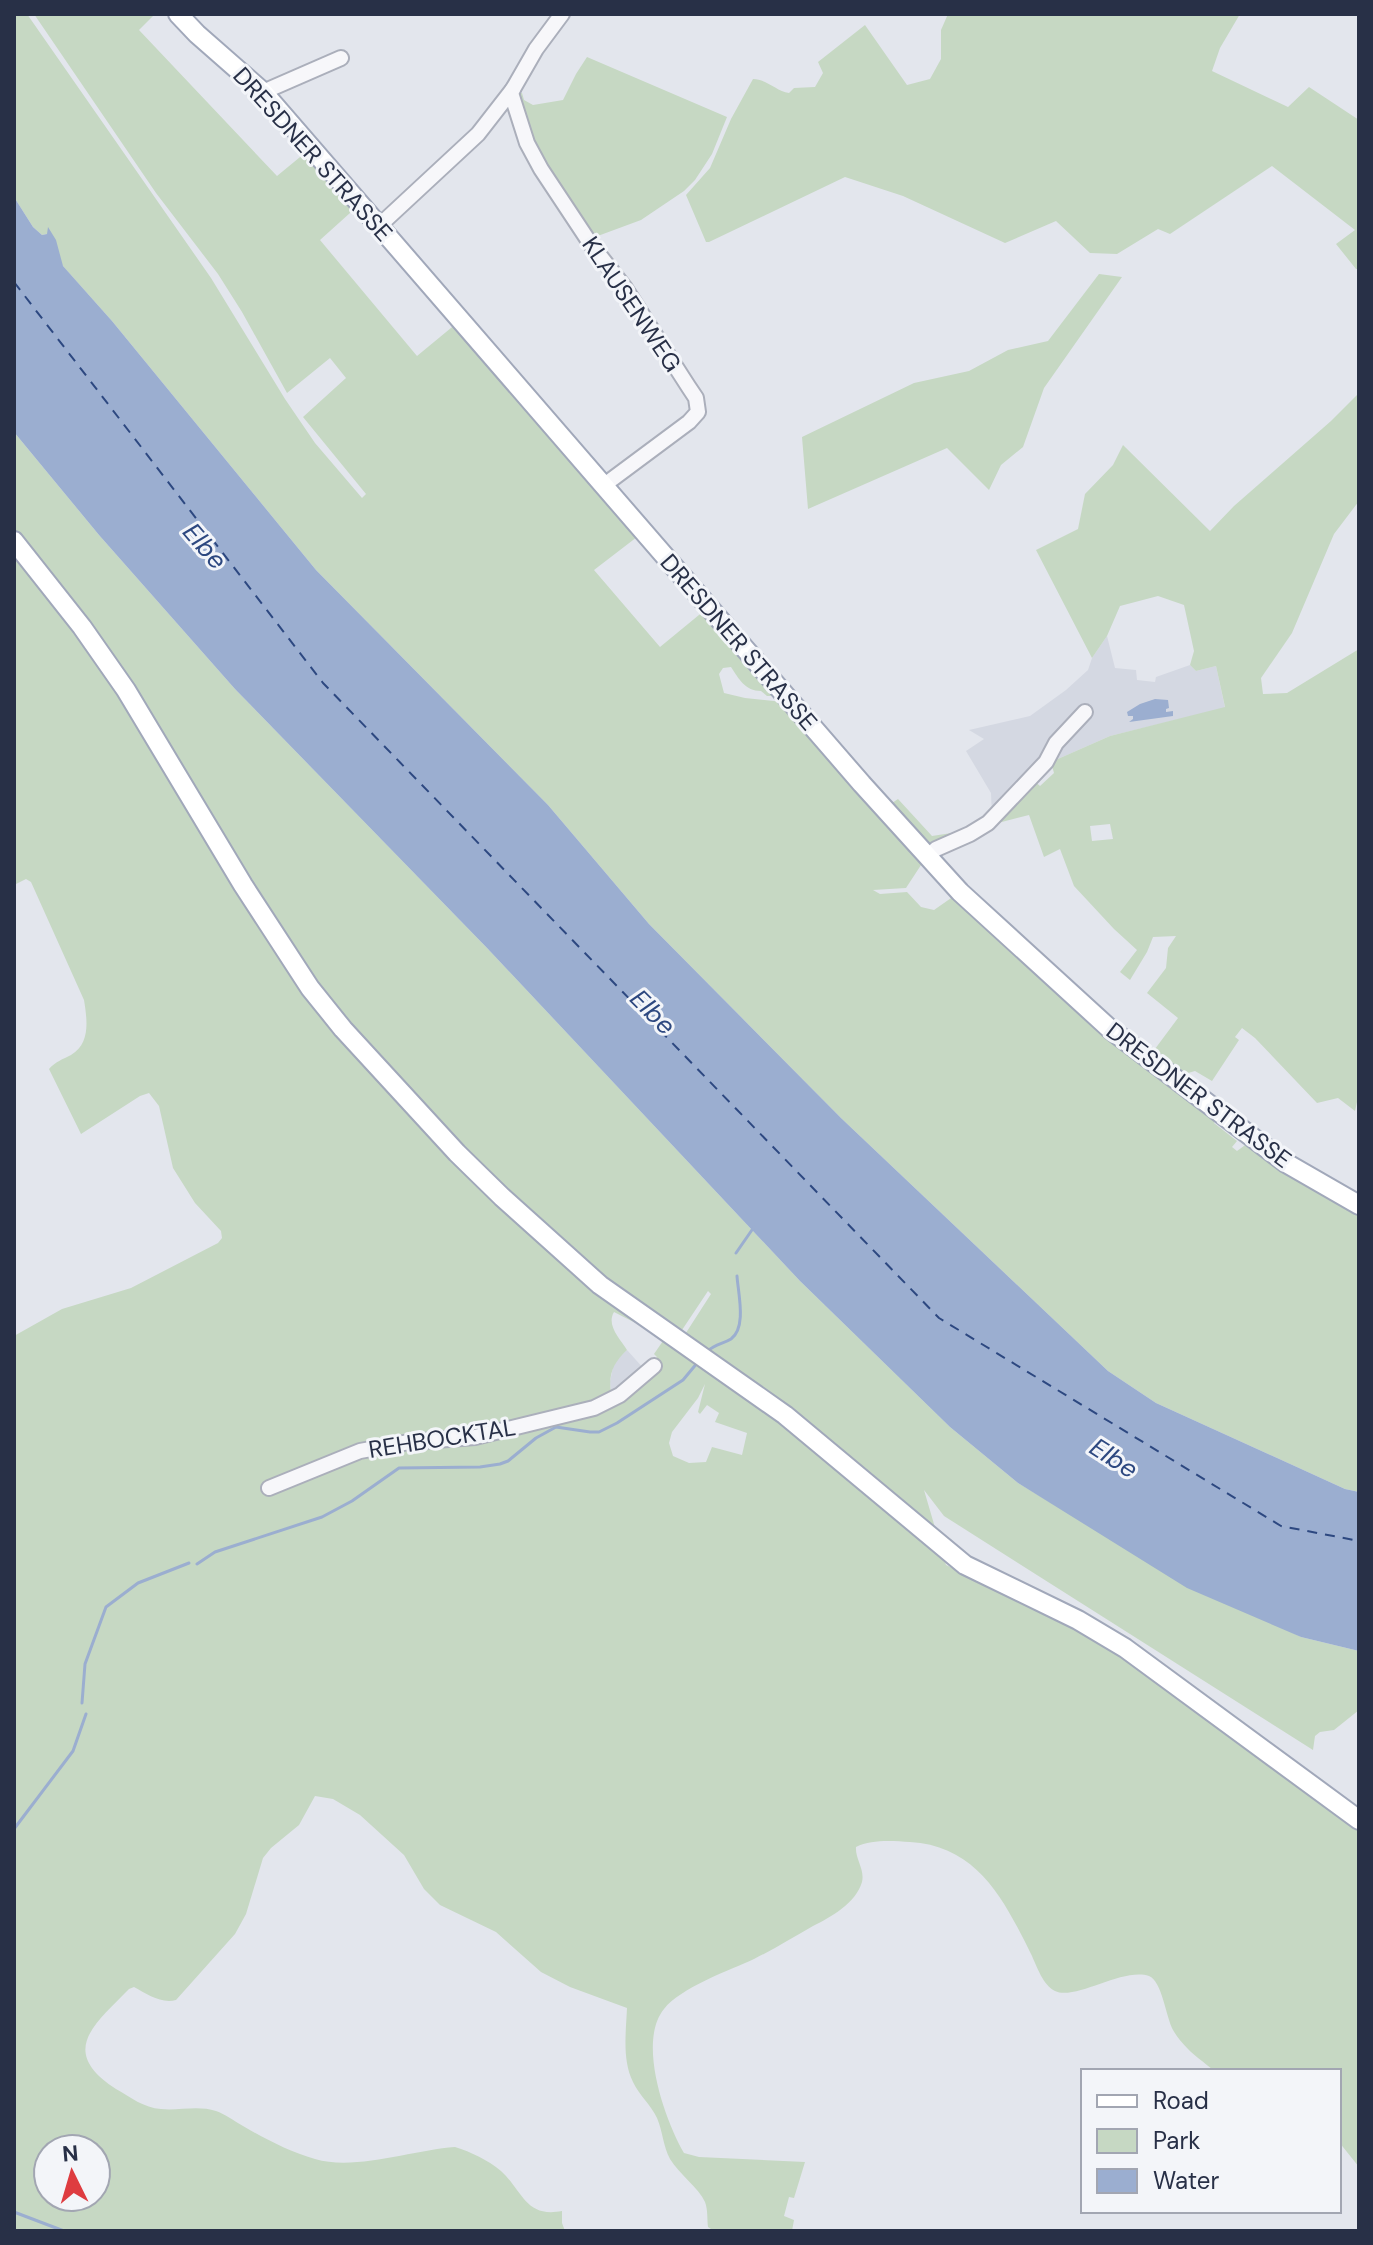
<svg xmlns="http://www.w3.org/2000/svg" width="1373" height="2245" font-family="'DM Sans',sans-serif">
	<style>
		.built { fill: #d4d8e2 }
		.green { fill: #c6d8c3; fill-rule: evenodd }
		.water { fill: #9baed0 }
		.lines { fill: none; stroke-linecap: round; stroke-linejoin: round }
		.stream { stroke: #9baed0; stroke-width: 3 }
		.ferry { stroke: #2d4880; stroke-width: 2; stroke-dasharray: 10 8; stroke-linecap: butt }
		.minor-casing { stroke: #abafbb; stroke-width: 18 }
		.major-casing { stroke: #a1a8ba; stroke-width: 22 }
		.minor { stroke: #f7f7fa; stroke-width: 14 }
		.major { stroke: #fff; stroke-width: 18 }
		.labels { text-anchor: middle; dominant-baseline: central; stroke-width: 6; stroke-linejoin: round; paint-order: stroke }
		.street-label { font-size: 24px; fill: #283047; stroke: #f3f5f9 }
		.water-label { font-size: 26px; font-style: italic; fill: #2d4880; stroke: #f3f5f9 }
	</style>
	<rect width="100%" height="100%" fill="#e3e6ed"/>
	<g class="built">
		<polygon points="1107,636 1115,668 1136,670 1137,680 1155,682 1156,677 1190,665 1196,671 1216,666 1225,708 1110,736 1051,762 992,817 991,793 966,751 984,739 969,730 1030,716 1066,690 1088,670 1092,658"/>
		<polygon points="627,1350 644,1369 619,1389 611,1392 610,1382 614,1362"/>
	</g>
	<g class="green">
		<path d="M14 14H27L211 278 285 399 315 443 362 498 366 494 303 417 346 378 330 358 287 393 242 312 218 274 156 193 34 14H155L139 30 277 176 311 148 360 204 320 240 417 356 457 323 637 537 594 570 660 647 705 610 776 696H767L761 691C745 691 739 679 731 667L723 668 719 674 724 693 745 698 783 702 923 862 906 888 873 890 880 894 907 892 921 907 934 910 954 896 1215 1118 1214 1123 1237 1141 1232 1147 1237 1151 1248 1143 1359 1213V1492L1345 1489 1156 1403 1108 1371 841 1118 649 924 548 805 316 570 112 321 62 265 47 234 42 235 33 227 14 197Z"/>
		<path d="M948 14H1240L1220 48 1212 71 1288 107 1309 87 1359 120V269H1356L1336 244 1355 230 1272 166 1170 234 1158 229 1117 254 1090 253 1056 221 1005 243 903 196 845 177 709 242H706L686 195 710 168 731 119 753 79C767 79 776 91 789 93L794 88 815 87 823 73 818 62 865 25 907 85 930 79 941 59V30Z"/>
		<polygon points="587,57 727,117 712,154 695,180 684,191 641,220 595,237 544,164 528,136 517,93 522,93 524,100 533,105 563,100 576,74"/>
		<polygon points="1099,274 1122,277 1044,388 1023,447 1001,465 989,490 947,448 808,509 802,437 914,383 969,371 1008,350 1048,341"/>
		<path d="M1359 393V501L1334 534 1292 633 1261 678 1263 694 1287 693 1359 649V1093L1355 1111 1338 1098 1317 1103 1255 1038 1242 1028 1235 1037 1239 1040 1212 1081 1195 1071 1188 1073 1184 1078 1152 1053 1178 1018 1147 993 1166 968 1168 948 1176 936 1153 937 1147 952 1130 980 1120 972 1137 950 1114 929 1074 886 1060 849 1044 857 1029 815 994 824 1032 779 1040 786 1054 773 1051 762 1110 736 1225 707 1216 666 1196 671 1190 665 1194 651 1184 605 1158 596 1120 606 1107 636 1092 658 1036 550 1078 529 1085 494 1113 465 1123 445 1210 531 1234 506 1331 421ZM1110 824 1113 839 1092 841 1090 826Z"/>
		<path d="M14 432 99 535 235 689 488 949 800 1281 950 1427 1018 1483 1085 1523 1301 1637 1359 1651V1710L1334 1730 1320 1732 1315 1736 1313 1750 944 1516 924 1490 946 1565 1063 1618 1154 1676 1359 1814V2167L1339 2142V2071C1309 2071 1278 2071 1248 2071 1239 2071 1226 2073 1217 2071 1212 2070 1206 2064 1202 2061 1191 2053 1180 2042 1173 2030 1166 2017 1162 1981 1149 1976 1123 1967 1075 2001 1055 1991 1043 1985 1037 1967 1032 1956 1005 1902 979 1846 910 1842 893 1841 872 1839 856 1847 855 1859 865 1869 862 1882 856 1903 831 1917 813 1926 794 1937 774 1949 754 1959 730 1970 680 1988 664 2009 637 2042 665 2120 684 2153L699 2157 805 2162 794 2198 789 2197 784 2216 794 2220 792 2231H714L708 2227C707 2219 708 2210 705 2202 699 2188 679 2174 670 2159 663 2146 663 2132 657 2118 651 2105 639 2095 633 2082 622 2060 626 2032 627 2008L570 1987 541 1972 496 1932 440 1905 424 1889 404 1855 360 1815 333 1799 315 1796 299 1825 271 1848 263 1858 246 1914 235 1934 176 2000C161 2004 147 1994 134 1987L129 1989C94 2025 58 2051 116 2089 130 2097 144 2108 161 2109 178 2111 198 2105 216 2111 225 2114 234 2121 243 2126 265 2139 290 2152 315 2159 355 2171 413 2150 455 2147 471 2152 488 2160 501 2171 523 2191 525 2218 562 2211V2223L565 2231H14V1336L62 1309 131 1288 218 1243 222 1238 221 1231 195 1203 173 1168 159 1106 149 1093 140 1096 81 1134 49 1069C55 1062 63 1059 71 1055 91 1043 87 1019 84 1000L31 882 26 879 14 885ZM708 1291 711 1294 682 1339 678 1336ZM614 1312 665 1338 654 1354 657 1357C644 1370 628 1385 611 1392 608 1374 614 1362 627 1350 620 1339 606 1325 614 1312ZM705 1384 698 1412 700 1414 707 1405 719 1413 715 1422 747 1433 742 1455 712 1447 706 1462 689 1463 673 1456 669 1443 672 1432 698 1398ZM48 2149H96V2197H48Z"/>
		<polygon points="898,799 932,836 971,830 940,843 924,845 889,805"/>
	</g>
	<g class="water">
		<polygon points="14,197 33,227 42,235 47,234 48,227 56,240 63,266 112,321 316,570 548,805 649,924 841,1118 1108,1371 1156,1403 1345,1489 1359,1492 1359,1651 1301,1637 1187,1588 1018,1483 950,1427 800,1281 488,949 235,689 99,535 14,432"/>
		<polygon points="1155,699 1168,700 1169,708 1166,709 1166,712 1173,711 1173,716 1129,722 1133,719 1133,716 1128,716 1127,712 1140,704"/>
	</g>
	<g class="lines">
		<g class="stream">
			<polyline points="736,1253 754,1227"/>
			<path d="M708 1351C715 1344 723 1344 731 1339 747 1327 738 1293 737 1276"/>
			<polyline points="197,1564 215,1552 322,1517 352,1501 399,1468 480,1467 500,1464 508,1461 536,1438 556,1427 590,1432 599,1432 617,1423 683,1380 698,1362"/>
			<polyline points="82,1703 85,1664 106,1607 138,1583 189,1563"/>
			<polyline points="14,1829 73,1751 86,1714"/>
			<polyline points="14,2212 64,2231"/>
		</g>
		<polyline class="ferry" points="14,282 323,683 939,1318 1281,1526 1359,1541"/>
		<defs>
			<g id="minor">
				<polyline points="513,89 511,93 527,143 541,169 590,243 625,288 688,386 696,398 698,412 689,422 603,486"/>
				<polyline points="263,92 341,58"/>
				<polyline points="380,225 478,134 513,89 536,49 562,14"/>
				<polyline points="927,857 936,849 970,834 988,823 1046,762 1056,743 1085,712"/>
				<polyline points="269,1488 360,1451 409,1442 475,1437 594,1408 620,1395 654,1366"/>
			</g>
			<g id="major">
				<polyline points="178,14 197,34 263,92 862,784 960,892 1110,1029 1286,1163 1359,1205"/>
				<polyline points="14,541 82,627 126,690 243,885 310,988 343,1029 457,1153 502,1197 600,1285 785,1415 965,1565 1078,1620 1125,1648 1359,1820"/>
			</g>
		</defs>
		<use href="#minor" class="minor-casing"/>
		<use href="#major" class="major-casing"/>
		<use href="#minor" class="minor"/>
		<use href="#major" class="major"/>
	</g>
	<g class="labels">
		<g class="street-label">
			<text transform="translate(313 154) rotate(48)">DRESDNER STRASSE</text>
			<text transform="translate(632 304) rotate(56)">KLAUSENWEG</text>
			<text transform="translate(739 642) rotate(49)">DRESDNER STRASSE</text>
			<text transform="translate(1199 1095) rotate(37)">DRESDNER STRASSE</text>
			<text transform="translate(442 1438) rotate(-9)">REHBOCKTAL</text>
		</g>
		<g class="water-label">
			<text transform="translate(205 546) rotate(49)">Elbe</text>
			<text transform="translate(653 1012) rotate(45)">Elbe</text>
			<text transform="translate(1114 1458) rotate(33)">Elbe</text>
		</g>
	</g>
	<rect width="1373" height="2245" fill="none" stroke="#283047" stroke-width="32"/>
	<rect x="1081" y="2069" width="260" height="144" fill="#f3f5f9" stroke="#a2a6b2" stroke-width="2"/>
	<rect x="1097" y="2095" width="40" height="12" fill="#ffffff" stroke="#a2a6b2" stroke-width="2"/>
	<text x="1153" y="2109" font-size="24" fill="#283047">Road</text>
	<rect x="1097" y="2129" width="40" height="24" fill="#c6d8c3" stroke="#a2a6b2" stroke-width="2"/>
	<text x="1153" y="2149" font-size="24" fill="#283047">Park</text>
	<rect x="1097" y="2169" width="40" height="24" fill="#9baed0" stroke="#a2a6b2" stroke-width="2"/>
	<text x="1153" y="2189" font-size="24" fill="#283047">Water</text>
	<g transform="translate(72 2173) rotate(355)"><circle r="38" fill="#f3f5f9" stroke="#a2a6b2" stroke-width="2"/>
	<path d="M0-6L14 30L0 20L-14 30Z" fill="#de3c40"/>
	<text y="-12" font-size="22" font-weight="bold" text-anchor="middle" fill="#283047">N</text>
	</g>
</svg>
